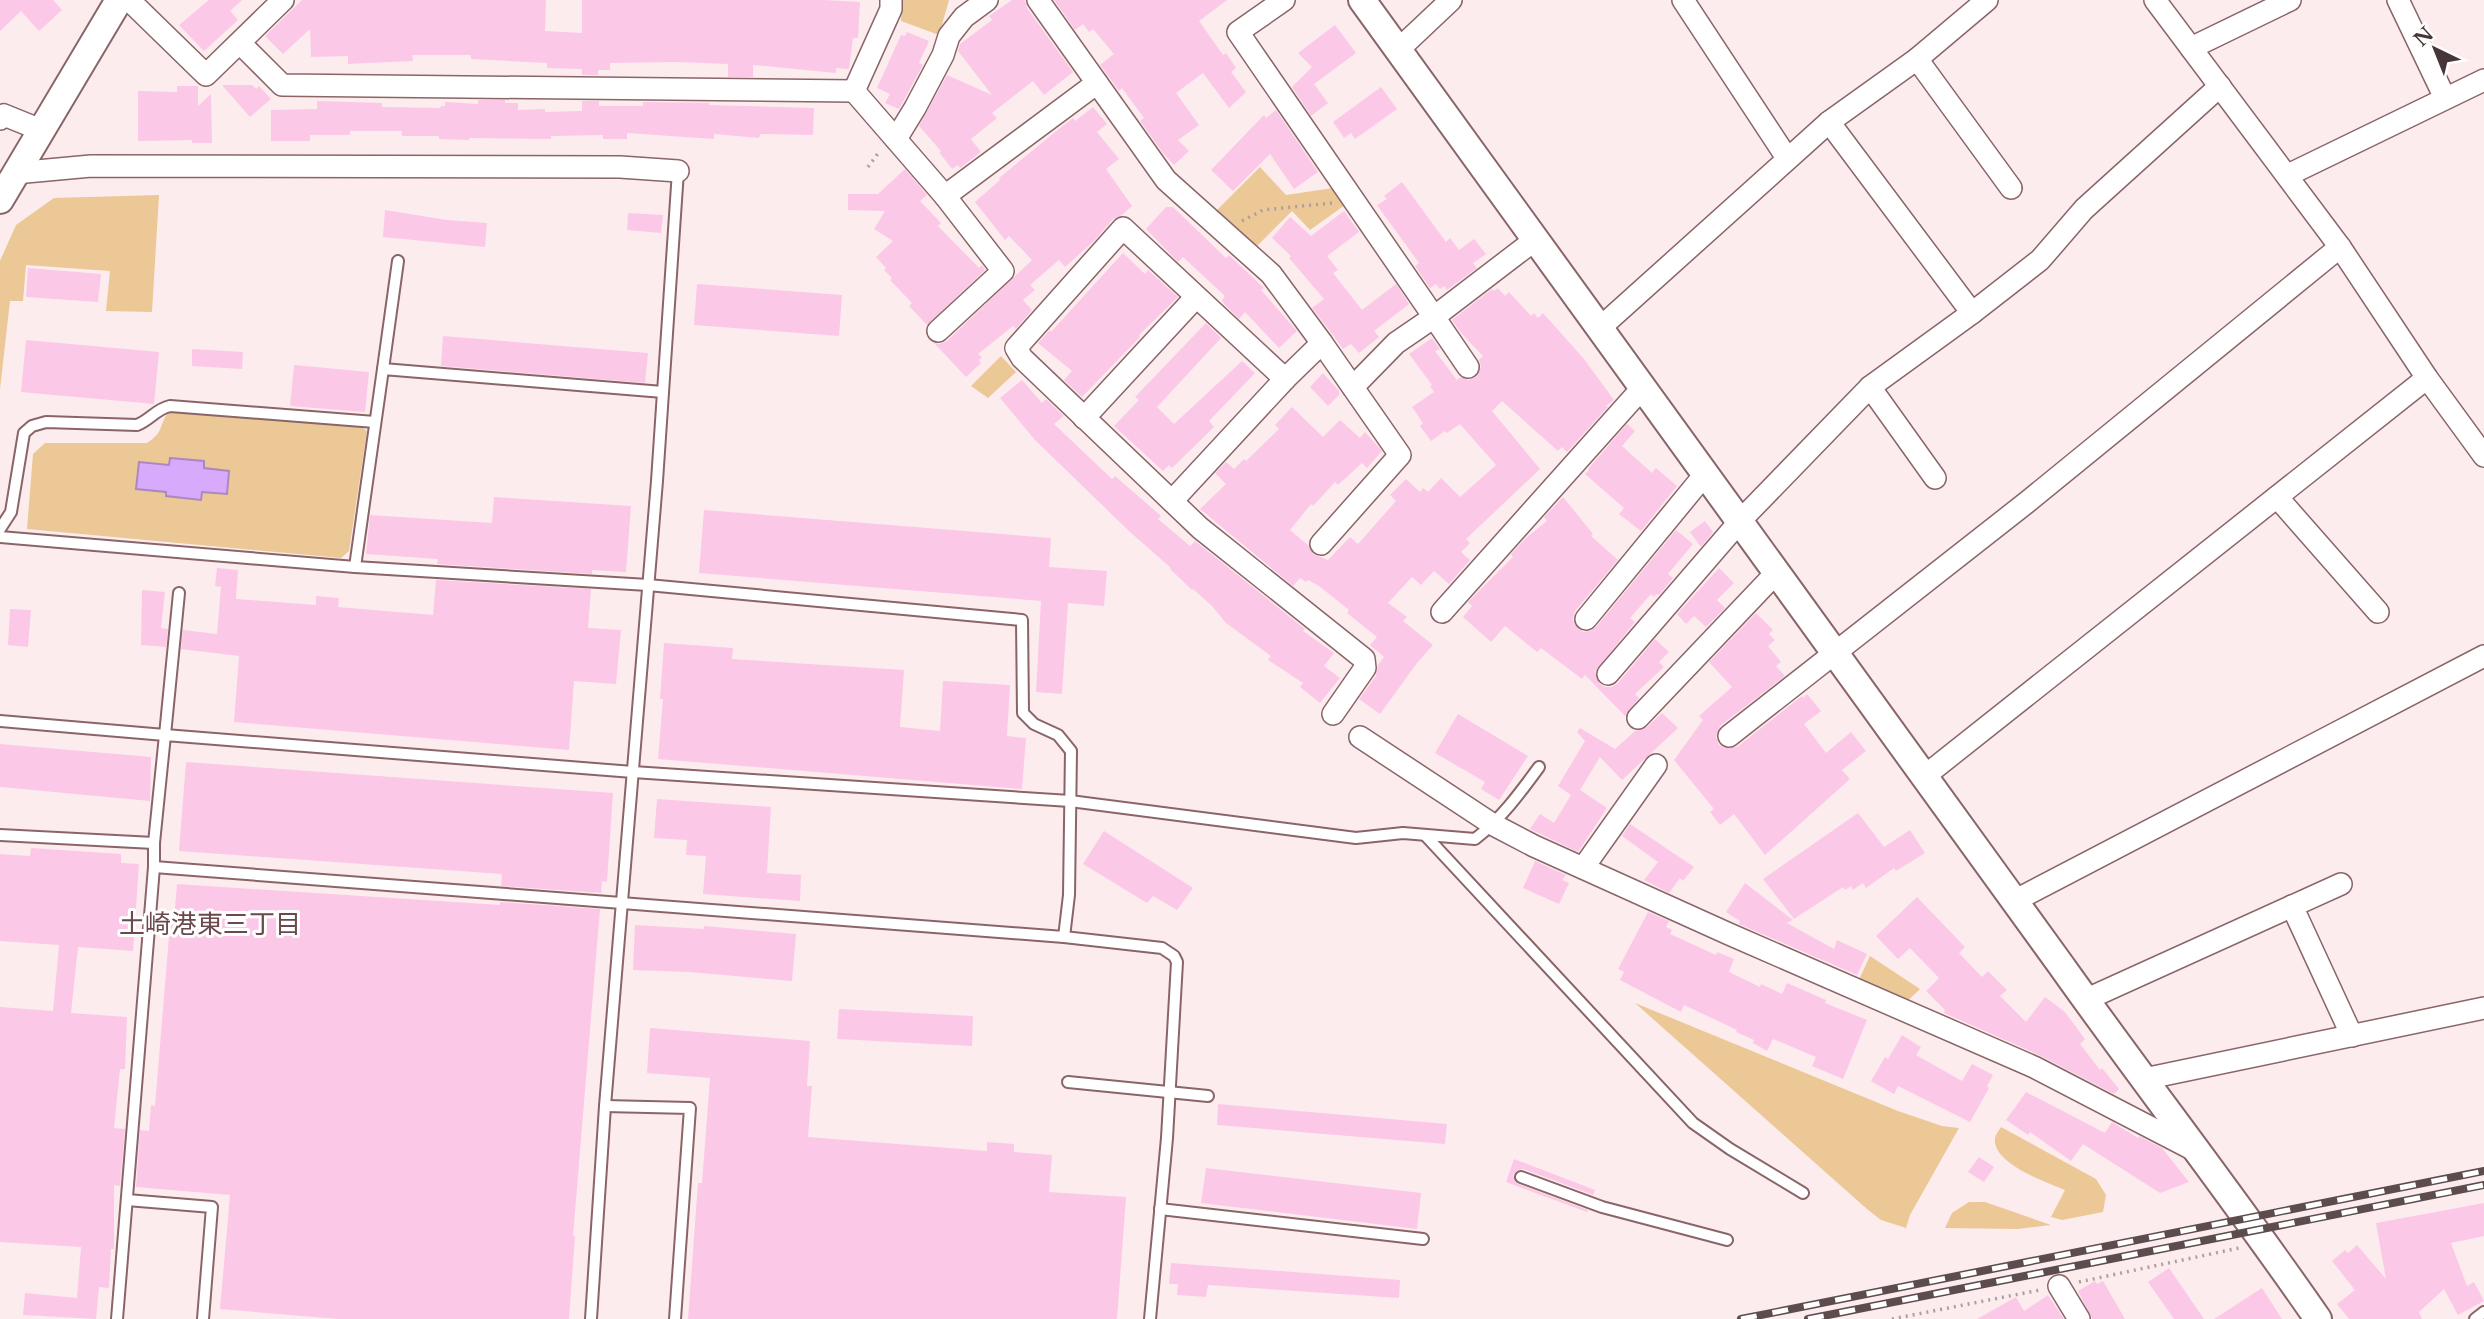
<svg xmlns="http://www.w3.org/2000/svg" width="2484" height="1319" font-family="'Libre Baskerville','Noto Sans JP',serif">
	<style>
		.green { fill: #ebc896; fill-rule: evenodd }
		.water { fill: #d8aafb; stroke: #ac87c0; stroke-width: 2 }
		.building { fill: #fcc8e8 }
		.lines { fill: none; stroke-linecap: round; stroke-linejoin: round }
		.service-casing { stroke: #896568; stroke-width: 14 }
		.minor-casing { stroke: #896568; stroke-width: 24 }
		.tertiary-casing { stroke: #896568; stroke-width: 30 }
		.path { stroke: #af9e9f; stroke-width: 3.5; stroke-dasharray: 2 5; stroke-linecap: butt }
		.service { stroke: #fff; stroke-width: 10 }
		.minor { stroke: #fff; stroke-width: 21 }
		.tertiary { stroke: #fff; stroke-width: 26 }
		.rail-casing { stroke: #5c4c4d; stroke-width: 8 }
		.rail { stroke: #fefefe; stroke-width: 5; stroke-dasharray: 16; stroke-linecap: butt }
		.labels { text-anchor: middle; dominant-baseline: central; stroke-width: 6; stroke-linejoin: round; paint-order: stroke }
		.neighbourhood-label { font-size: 26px; fill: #6a484b; stroke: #fefefe }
	</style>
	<rect width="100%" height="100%" fill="#fdeced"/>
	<g class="green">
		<polygon points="902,0 949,0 939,35 901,21"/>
		<polygon points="1260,167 1286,195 1333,188 1345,205 1310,230 1292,211 1255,248 1216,211"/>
		<polygon points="159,195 152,312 106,311 110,271 26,265 23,301 10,301 0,389 0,261 16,225 54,198"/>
		<polygon points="1001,356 1016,372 988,398 971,386"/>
		<path d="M170 411 360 426 367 431 349 551 341 558 27 529 33 454 45 443H147C166 431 158 423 170 411ZM171 458 204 462 201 499 166 496Z"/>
		<polygon points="1870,956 1920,989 1902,1006 1857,984"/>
		<polygon points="1635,1003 1898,1111 1942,1126 1959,1128 1910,1215 1906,1228 1881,1220 1867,1209"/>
		<path d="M2001 1127 2096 1179 2106 1195 2103 1212 2062 1220 2051 1217 2065 1190C2046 1182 1999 1166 1995 1143 1994 1136 1998 1132 2001 1127Z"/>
		<polygon points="1969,1202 1985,1202 2051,1225 2018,1229 1945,1228 1952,1213"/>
	</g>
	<polygon class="water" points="170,458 204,461 204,468 229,471 227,494 202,492 201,500 166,496 166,492 136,489 139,462 169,465"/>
	<g class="building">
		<polygon points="0,0 53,0 62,10 39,31 21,11 0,31"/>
		<polygon points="209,0 242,0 230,11 238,20 204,51 179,25"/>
		<polygon points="302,0 546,0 545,31 582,33 582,0 824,0 860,2 858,38 853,38 849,69 836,68 836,73 753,65 753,77 728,77 728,64 677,62 610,63 610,70 598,70 598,75 582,75 582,69 547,68 547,63 471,59 471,55 412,55 413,61 348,64 348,56 311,57 310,29 283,54 265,36"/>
		<polygon points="1012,0 1025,0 1027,8 1073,72 1044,95 1033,81 992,113 997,118 971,139 981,152 960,168 958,165 952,169 939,152 941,151 919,126 947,75 992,95 958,51 960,44 992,20 989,16"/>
		<polygon points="1054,0 1227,0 1199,21 1223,55 1226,53 1236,68 1231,72 1246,92 1229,108 1203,73 1176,93 1199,125 1178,140 1189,151 1174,165 1163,153 1140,121 1144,118 1122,88 1119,91 1100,65 1114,54 1093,29 1089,32 1083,24 1075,30"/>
		<polygon points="1335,25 1356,53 1314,84 1328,103 1311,116 1292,87 1312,67 1298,53"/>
		<polygon points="907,32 929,41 919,63 923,65 899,109 885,103 890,94 877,88 901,35 905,36"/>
		<polygon points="222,85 252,85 256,89 259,86 271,99 250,117"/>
		<polygon points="177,86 198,86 198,106 211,94 212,143 192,143 192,140 138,141 138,91 177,92"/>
		<polygon points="1381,87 1397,109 1355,139 1351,133 1344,138 1333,122"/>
		<polygon points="478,100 505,100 505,103 518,103 518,110 545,109 545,112 582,111 582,101 599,101 599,106 643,106 643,102 709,103 709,105 814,108 813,135 760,134 759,138 714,134 714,139 627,133 627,139 603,139 603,135 551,136 551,139 469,138 469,140 439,139 439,136 402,136 402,131 350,131 350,135 310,135 310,141 271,141 271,110 317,109 317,101 382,103 382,107 440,108 441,106 445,106 445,102 478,104"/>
		<polygon points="1093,107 1107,124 1097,132 1119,159 1106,169 1132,206 1122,215 1113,219 1094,241 1065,267 1059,260 1030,285 1035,290 1023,300 1032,310 1016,329 1013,326 978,354 982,357 979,360 981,363 966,377 934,343 940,344 947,341 1032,260 1009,236 1005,240 975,202 1000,180 999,178 1060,128 1073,118 1075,121"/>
		<polygon points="1276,110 1318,172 1294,189 1270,154 1233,191 1211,170 1264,115 1266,118"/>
		<polygon points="905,169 927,195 920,201 941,223 938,226 979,268 982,265 985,270 927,325 909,306 912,303 890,280 892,278 884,270 886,268 876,257 893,241 874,229 885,211 848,210 848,194 878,194"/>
		<polygon points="1402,182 1446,242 1450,238 1459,250 1474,239 1486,254 1473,263 1477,268 1447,290 1444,286 1440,289 1436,284 1430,288 1415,266 1419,263 1377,205 1387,199 1384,196"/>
		<polygon points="1166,207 1173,207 1226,258 1229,255 1264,288 1261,290 1297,331 1279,348 1245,312 1239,319 1224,304 1222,300 1225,296 1183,257 1178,262 1146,229"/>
		<polygon points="385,210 447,220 487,223 485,247 383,237"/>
		<polygon points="1344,211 1359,232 1327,256 1338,270 1333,273 1362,310 1396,284 1409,304 1374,331 1379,337 1359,353 1351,344 1343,349 1333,335 1312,308 1324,299 1289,258 1291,256 1272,238 1290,217 1311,236"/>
		<polygon points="628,213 663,215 661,233 627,230"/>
		<polygon points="1123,253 1145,274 1148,270 1178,297 1139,335 1140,337 1082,397 1064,380 1072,371 1038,343 1050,330 1051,332"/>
		<polygon points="28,268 101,274 98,302 26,297"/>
		<polygon points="697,284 842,295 839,336 694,325"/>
		<polygon points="1498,288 1505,296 1509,292 1531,316 1534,313 1538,318 1543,313 1584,359 1614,400 1606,406 1608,407 1567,452 1562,447 1558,451 1502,401 1492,411 1540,469 1466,539 1470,543 1461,552 1470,560 1449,584 1434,571 1421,585 1412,577 1388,603 1407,617 1403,621 1433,645 1417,663 1380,714 1359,699 1376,676 1378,665 1384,657 1370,645 1377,637 1347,613 1349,610 1319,586 1308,580 1306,582 1300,578 1293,586 1200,509 1226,484 1215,473 1226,462 1234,469 1244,459 1246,461 1279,429 1275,425 1292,407 1323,437 1340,420 1360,438 1365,432 1382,451 1367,468 1362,463 1338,485 1335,482 1313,506 1311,504 1290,530 1308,545 1313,554 1328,560 1350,537 1358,544 1396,501 1390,495 1406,479 1420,492 1423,488 1428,492 1441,478 1460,497 1496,465 1460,424 1447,433 1445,431 1431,441 1420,426 1423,423 1412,407 1434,392 1430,386 1432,385 1409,354 1432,338 1440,349 1435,351 1457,380 1460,377 1468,380 1476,377 1481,367 1479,360 1483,356 1461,333 1452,320 1492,289 1494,291"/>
		<polygon points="1206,323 1221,338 1157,407 1174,424 1242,361 1255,373 1209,421 1214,427 1172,468 1169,465 1163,471 1114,426 1139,400 1135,397"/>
		<polygon points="443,336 648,353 645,383 441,366"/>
		<polygon points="26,340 159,352 154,404 21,392"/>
		<polygon points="192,349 243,352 242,369 192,366"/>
		<polygon points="294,365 369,372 365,412 290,406"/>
		<polygon points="1323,373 1339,391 1339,395 1328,406 1310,387"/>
		<polygon points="1022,380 1042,403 1046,399 1064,416 1054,424 1112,479 1115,476 1161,516 1158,519 1190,546 1195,541 1305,629 1303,631 1334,653 1324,666 1340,678 1320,703 1300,687 1303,683 1268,660 1271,656 1226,623 1212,606 1193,589 1192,590 1170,569 1171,568 1130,532 1035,440 1000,398"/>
		<polygon points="1627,424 1635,431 1622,446 1652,473 1656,468 1677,486 1641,531 1619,514 1624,508 1585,474 1589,470 1588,469"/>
		<polygon points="494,497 631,506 626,572 592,570 592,574 437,564 438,559 366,554 370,515 492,523"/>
		<polygon points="1563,497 1593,534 1591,536 1618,560 1575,611 1573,618 1574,624 1583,632 1590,631 1596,627 1676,530 1693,544 1668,574 1673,578 1659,595 1657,594 1654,597 1651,594 1630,618 1635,622 1595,671 1599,683 1605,687 1612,687 1618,683 1655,639 1669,652 1659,662 1664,667 1635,694 1639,698 1625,716 1585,675 1582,679 1541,648 1537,652 1505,626 1491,642 1463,617 1472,606 1468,602 1513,557 1511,554 1526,538 1547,521 1544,517"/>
		<polygon points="704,510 1051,538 1049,567 1107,571 1104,606 1068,603 1062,694 1036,692 1041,601 699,573"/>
		<polygon points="1705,521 1713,532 1701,547 1690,532"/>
		<polygon points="217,568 238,570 236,599 316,605 316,596 339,598 338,607 433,615 436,580 591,589 588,628 621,630 616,684 574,681 569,750 234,722 239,656 181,649 183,630 217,634 221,587 215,586"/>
		<polygon points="1719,568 1734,583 1717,600 1725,608 1706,627 1694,616 1686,624 1677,614"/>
		<polygon points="142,590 165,592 161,628 168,629 166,647 141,645"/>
		<polygon points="10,609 31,610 28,647 8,645"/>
		<polygon points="1756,613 1773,630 1769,634 1775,640 1768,646 1781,662 1776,666 1785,676 1720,726 1716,737 1719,745 1725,748 1737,747 1802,696 1803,698 1807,694 1821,711 1804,724 1826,753 1851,732 1866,751 1842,770 1850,779 1765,855 1734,814 1720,825 1710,812 1714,809 1674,760 1703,720 1699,716 1732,687 1709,662"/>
		<polygon points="664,643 733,648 732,659 904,670 900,727 940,731 943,681 1010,685 1007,736 1026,738 1022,789 658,759 663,699 660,699"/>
		<polygon points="1662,713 1678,728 1622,780 1600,757 1580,790 1607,808 1578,852 1530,829 1540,814 1554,823 1571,795 1558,786 1585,741 1577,732 1580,728 1615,749 1635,731 1647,727"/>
		<polygon points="1458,714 1528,756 1499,800 1481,789 1485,782 1435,753"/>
		<polygon points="0,744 151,757 150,801 0,787"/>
		<polygon points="186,762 613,793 607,882 602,881 601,893 501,886 502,874 179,851"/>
		<polygon points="657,799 771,807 767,873 801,875 800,901 703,894 706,856 686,855 687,840 654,838"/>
		<polygon points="1858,813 1884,847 1910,830 1925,853 1896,871 1894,868 1866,888 1863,883 1853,890 1851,886 1845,890 1843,887 1794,919 1763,879"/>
		<polygon points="1630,824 1694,867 1683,881 1680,878 1669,893 1644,880 1658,862 1622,836"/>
		<polygon points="1104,831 1193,888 1177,910 1153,896 1147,903 1083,864"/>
		<polygon points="31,848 121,854 121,863 139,864 133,951 78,947 71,1013 127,1017 125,1069 120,1069 114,1128 125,1129 120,1186 114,1185 114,1249 111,1249 109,1288 99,1287 96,1319 23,1315 25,1293 77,1298 81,1247 0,1242 0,1007 53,1011 59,945 0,941 0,854 30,856"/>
		<polygon points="1535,861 1566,875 1562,880 1569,883 1559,904 1523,888"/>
		<polygon points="1745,883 1793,920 1787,923 1834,949 1837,940 1867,954 1857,975 1739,924 1740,921 1726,912"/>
		<polygon points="177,884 500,905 500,902 600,909 573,1236 575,1236 569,1319 338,1319 220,1309 230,1195 136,1187 140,1130 149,1131 151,1105 155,1106 170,924 171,919 174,919"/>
		<polygon points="1917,897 1965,947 1959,953 1982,977 1988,971 2007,990 2000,996 2026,1022 2045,997 2065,1012 2085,1039 2080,1044 2100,1070 2102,1068 2119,1089 2114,1094 2039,1055 1944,1013 1945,1010 1926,991 1939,978 1910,948 1898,959 1876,936"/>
		<polygon points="1648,912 1669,921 1666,927 1672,930 1670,934 1716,955 1717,952 1734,959 1729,972 1760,987 1761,984 1782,994 1787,983 1826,1000 1825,1003 1867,1020 1843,1079 1812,1066 1816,1057 1773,1039 1767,1051 1753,1043 1754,1040 1736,1032 1737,1030 1684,1005 1681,1012 1620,980 1624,972 1618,969"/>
		<polygon points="635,925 704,929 704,926 796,934 792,981 689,972 633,970"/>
		<polygon points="839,1009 973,1016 972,1046 837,1039"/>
		<polygon points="650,1028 810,1041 807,1086 812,1086 808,1137 987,1151 987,1142 1014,1144 1014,1152 1052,1155 1049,1192 1126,1197 1117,1319 688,1319 698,1183 702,1183 710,1078 647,1073"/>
		<polygon points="1902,1035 1921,1047 1916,1055 1962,1081 1972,1064 1993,1075 1987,1086 1989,1088 1970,1122 1898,1086 1894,1094 1871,1081 1885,1057 1888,1059"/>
		<polygon points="2026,1092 2105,1133 2112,1122 2138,1138 2139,1136 2162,1148 2189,1182 2160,1193 2083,1144 2071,1161 2030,1132 2028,1135 2006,1120"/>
		<polygon points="1218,1104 1447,1124 1445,1144 1217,1125"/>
		<polygon points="1979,1157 1994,1167 1984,1182 1968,1172"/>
		<polygon points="1514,1159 1595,1190 1593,1195 1523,1169 1517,1171 1513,1175 1515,1181 1518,1184 1588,1210 1587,1212 1506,1182"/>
		<polygon points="1206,1168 1421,1193 1417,1229 1201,1203"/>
		<polygon points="2484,1203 2484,1236 2451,1243 2467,1286 2474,1282 2484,1301 2458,1315 2444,1289 2419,1312 2422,1319 2349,1319 2337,1304 2355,1290 2332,1261 2345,1250 2348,1253 2357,1245 2386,1279 2376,1223"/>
		<polygon points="1171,1263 1400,1280 1399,1298 1208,1285 1206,1297 1177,1295 1178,1284 1169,1284"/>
		<polygon points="2169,1268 2204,1319 2174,1319 2148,1282"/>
		<polygon points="2095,1281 2097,1284 2103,1281 2125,1319 2092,1319 2078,1291"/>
		<polygon points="2262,1288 2282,1319 2214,1319"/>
		<polygon points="2048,1295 2064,1319 1977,1319 2016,1297 2024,1311"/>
	</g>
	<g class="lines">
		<defs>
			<g id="service">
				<polyline points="383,369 398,261"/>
				<path d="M0 529 11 512 24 433 32 426 46 422 137 425C150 420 156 409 170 406L375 422"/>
				<polyline points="0,537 355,567 648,585 1022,620 1023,713 1034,724 1058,735 1071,751 1069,895 1064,937 154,867"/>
				<polyline points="355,567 383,369 663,392"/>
				<polyline points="0,721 165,735 179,593"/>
				<polyline points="0,835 154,843"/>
				<polyline points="1425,835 1693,1123 1730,1149 1803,1193"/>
				<polyline points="1064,937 1162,948 1174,956 1177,962 1167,1138 1150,1319"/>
				<polyline points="1068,1082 1208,1096"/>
				<polyline points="605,1106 690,1108 675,1319"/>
				<polyline points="1521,1177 1602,1207 1727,1240"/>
				<polyline points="127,1200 212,1207 203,1319"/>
				<polyline points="1160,1209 1423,1239"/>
				<path d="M117 1319 154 867V843L165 735 633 772 1070 801 1356 838 1403 833 1475 839C1501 819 1520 793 1539 767"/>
				<polyline points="591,1319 605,1106 657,481 678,171"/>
				<polyline points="2475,1319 2484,1312"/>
			</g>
			<g id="minor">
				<polyline points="129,0 206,75 283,0"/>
				<polyline points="1284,0 1238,32 1434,317 1536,239"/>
				<polyline points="1683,0 1787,158"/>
				<polyline points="2155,0 2340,247 2427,378 2484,456"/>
				<polyline points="2398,0 2445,98"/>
				<polyline points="240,43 282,85 854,91 891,9 891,0"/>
				<polyline points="2191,48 2290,0"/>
				<polyline points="1398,50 1451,0"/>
				<polyline points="1917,59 2011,188"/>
				<polyline points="1097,83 1166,180 1271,274 1322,343 1285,379 1123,228 1016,348 1022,358 1200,528 1364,659 1365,668 1333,714"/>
				<polyline points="854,91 945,196"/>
				<polyline points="0,119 4,115 41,130"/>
				<polyline points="1829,122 1972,313"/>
				<polyline points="896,139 915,108 943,55 949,36 964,17 987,0"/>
				<polyline points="15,173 91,166 620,167 678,171"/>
				<polyline points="2288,175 2484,80"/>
				<polyline points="1601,327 1829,122 1917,59 1987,0"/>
				<polyline points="938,331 1003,271 945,196 1097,83 1038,0"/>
				<polyline points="1353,387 1396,343 1434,317 1468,367"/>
				<polyline points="1870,387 1972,313 2040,260 2084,209 2220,86"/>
				<polyline points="1084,418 1196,297"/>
				<polyline points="2277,497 2378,612"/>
				<polyline points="1172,501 1285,379"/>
				<polyline points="1321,544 1400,455 1322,343"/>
				<polyline points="1442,612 1644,386"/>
				<polyline points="1586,619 1706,473"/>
				<polyline points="1608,674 1740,521 1870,387 1935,478"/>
				<polyline points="1638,718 1777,572"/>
				<polyline points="1729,736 2026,503 2340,247"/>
				<polyline points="1360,737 1492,824 1534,846 1729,934 2034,1067 2194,1150"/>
				<polyline points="1926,775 2427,378"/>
				<polyline points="1583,868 1656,765"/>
				<polyline points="2014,901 2484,656"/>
				<polyline points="2292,906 2352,1036"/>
				<polyline points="2085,1000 2341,884"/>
				<polyline points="2144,1079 2484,1008"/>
				<polyline points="2059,1286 2079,1319"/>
			</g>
			<g id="tertiary">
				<path d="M1362 0C1597 322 1830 645 2063 968 2147 1086 2236 1200 2318 1319"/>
				<polyline points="0,200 119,0"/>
			</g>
		</defs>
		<use href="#service" class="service-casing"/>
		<use href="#minor" class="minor-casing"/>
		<use href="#tertiary" class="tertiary-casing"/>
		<g class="path">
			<polyline points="868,167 879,152"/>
			<polyline points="1242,221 1263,210 1332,203"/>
			<polyline points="2079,1282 2239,1248"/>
			<polyline points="1892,1319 2040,1290"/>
		</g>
		<use href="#service" class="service"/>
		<use href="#minor" class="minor"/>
		<use href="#tertiary" class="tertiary"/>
		<defs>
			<g id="rail">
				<polyline points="1741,1319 2484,1171"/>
				<polyline points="1808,1319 2484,1185"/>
			</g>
		</defs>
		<use href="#rail" class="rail-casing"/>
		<use href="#rail" class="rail"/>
	</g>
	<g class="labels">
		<g class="neighbourhood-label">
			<text x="210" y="924">土崎港東三丁目</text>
		</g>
	</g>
	<g transform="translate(2435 49) rotate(317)" stroke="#fefefe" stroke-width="5" paint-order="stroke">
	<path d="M0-5L12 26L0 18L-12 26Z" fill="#463637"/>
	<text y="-10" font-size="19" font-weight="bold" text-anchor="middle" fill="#463637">N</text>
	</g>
</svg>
